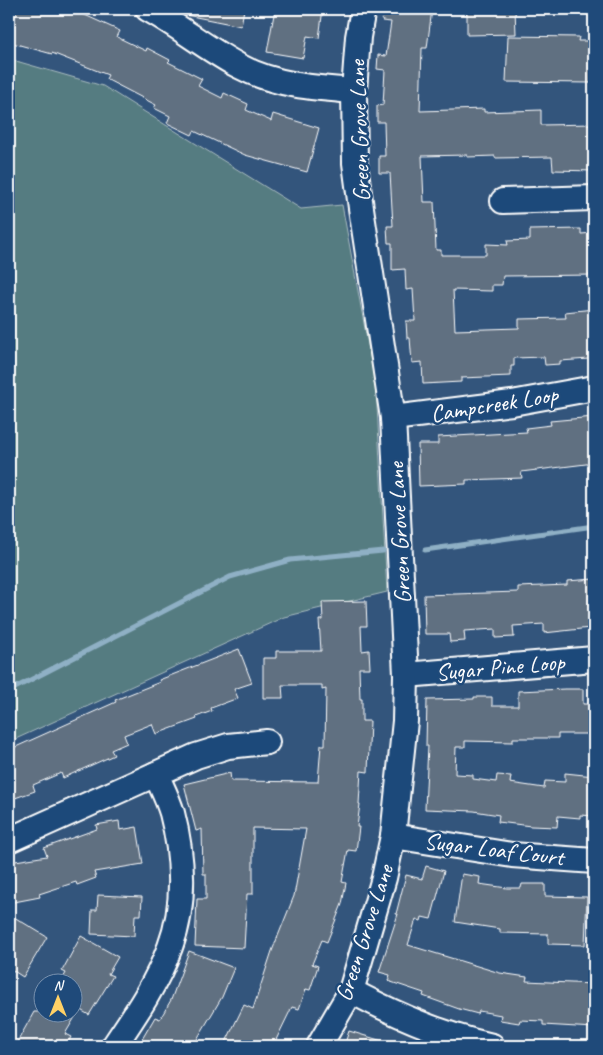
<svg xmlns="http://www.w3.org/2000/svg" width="603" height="1055" font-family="Caveat,sans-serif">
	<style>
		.green { fill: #557b81; stroke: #aabdc0 }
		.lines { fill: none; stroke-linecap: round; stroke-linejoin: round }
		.stream { stroke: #8fb0c5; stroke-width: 5 }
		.building { fill: #617081; stroke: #fff }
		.minor-casing { stroke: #fff; stroke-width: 28 }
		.minor { stroke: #1f4a7a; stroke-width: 24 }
		.labels { text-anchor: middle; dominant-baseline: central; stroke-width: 5; stroke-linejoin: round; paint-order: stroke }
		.street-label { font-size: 24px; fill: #fff; stroke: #1f4a7a }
	</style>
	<rect width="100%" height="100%" fill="#33557c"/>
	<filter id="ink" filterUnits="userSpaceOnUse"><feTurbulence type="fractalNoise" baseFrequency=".02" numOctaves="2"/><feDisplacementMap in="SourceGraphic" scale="10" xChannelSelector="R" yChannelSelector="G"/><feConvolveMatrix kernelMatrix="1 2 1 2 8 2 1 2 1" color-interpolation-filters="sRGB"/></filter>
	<g filter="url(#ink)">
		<polygon class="green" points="9,59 103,86 301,209 342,205 376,388 387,592 284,617 9,742"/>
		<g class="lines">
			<g class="stream">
				<polyline points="425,550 594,526"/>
				<polyline points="9,691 230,577 290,560 383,551"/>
			</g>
		</g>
		<g class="building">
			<polygon points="17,9 64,9 76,11 120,31 117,37 146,51 147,48 170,60 168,62 202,79 198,86 222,98 224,93 248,104 246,110 271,121 273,114 319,128 307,172 245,155 194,131 192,135 167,123 170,116 154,108 156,105 106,79 108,75 52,53 52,54 9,42 9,36"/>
			<polygon points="187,9 244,9 241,26 186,15"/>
			<polygon points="275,9 323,9 319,38 307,36 303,58 267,52"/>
			<polygon points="384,9 432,9 427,48 422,48 420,111 484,109 484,112 541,110 541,125 594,124 594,171 553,170 552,157 495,158 495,156 467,157 467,155 422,156 424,202 434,202 436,250 441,250 441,255 486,255 486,244 508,245 507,241 530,240 530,230 581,229 581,234 594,233 594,275 503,276 502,285 492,285 492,291 453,290 455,330 519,328 519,319 566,318 565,312 594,309 594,356 589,356 589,359 560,361 560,364 545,365 544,357 514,358 514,366 511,366 511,376 461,378 461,382 423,384 422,362 412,363 410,338 407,338 406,321 415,321 413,289 406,290 405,269 392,270 392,243 388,243 387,226 393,226 390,173 379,173 379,156 385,156 384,122 377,122 377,106 383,105 385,70 377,69 378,55 386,56 391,22 382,21"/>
			<polygon points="467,9 515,9 516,34 467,35"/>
			<polygon points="508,36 579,37 578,41 592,41 591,83 506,82"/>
			<polygon points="594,417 594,463 521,472 522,478 466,480 466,484 419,486 418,444 438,444 438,437 527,432 526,428 551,425 550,421"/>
			<polygon points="594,579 594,621 589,621 590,628 544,633 544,624 513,626 514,637 495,638 495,629 464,631 465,641 450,642 449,634 425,634 424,595 518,592 518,587 567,585 567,581"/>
			<polygon points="366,601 367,626 361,626 362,651 369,650 370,668 359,668 360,699 362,699 362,721 370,721 368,772 361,771 359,804 360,804 357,827 359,827 356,851 348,850 342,882 346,883 342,904 327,942 322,940 312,964 318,966 310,990 306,989 299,1009 292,1007 273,1046 224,1046 244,1005 253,1009 272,951 294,896 306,829 253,828 253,894 247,894 244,948 195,946 197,899 206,899 206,874 203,874 202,829 196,831 184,784 230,773 231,781 318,782 321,745 325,745 326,689 322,690 322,685 282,685 283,698 263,698 263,658 276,658 276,651 321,651 319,620 323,620 322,602"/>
			<polygon points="239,649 252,683 234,689 238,698 211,708 212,711 196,717 197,719 156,734 152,724 124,735 127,743 111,750 114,755 63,778 61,773 33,785 35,791 15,798 9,782 9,750 116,702 115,700 160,682 159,680"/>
			<polygon points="565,689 583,689 583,704 594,704 594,734 558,734 558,738 513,738 513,742 465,741 465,747 456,747 455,774 473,775 473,779 496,782 497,775 511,776 510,783 544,788 545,781 565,782 565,773 594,776 594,816 580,815 580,818 558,816 557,827 531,826 498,822 499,815 474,811 425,809 428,746 426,746 427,700 474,699 474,697 492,697 492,706 518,706 518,691"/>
			<polygon points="119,821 120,830 137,827 143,864 94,872 96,878 77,885 76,882 39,894 40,897 9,903 9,862 47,856 44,848 97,829 96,825"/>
			<polygon points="426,866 444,871 431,919 422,917 421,921 416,919 408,945 500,973 527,977 526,981 594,984 594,1028 543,1025 543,1021 520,1020 519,1023 500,1020 501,1015 479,1011 478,1014 459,1009 423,996 424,993 388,981 390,975 379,972 398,914 396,914 406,875 422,879"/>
			<polygon points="462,874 480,877 479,884 507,888 521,888 522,884 545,884 545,896 587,897 585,945 548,944 548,934 500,933 500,929 455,922"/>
			<polygon points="98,895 142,897 141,915 135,915 134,936 91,934 92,910 97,910"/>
			<polygon points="9,914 47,937 23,977 9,968"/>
			<polygon points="81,936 118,957 108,974 113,976 89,1015 72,1005 72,982 61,982 66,973 62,971"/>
			<polygon points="189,951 234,968 222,997 193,1046 150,1046 141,1041 155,1017 160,1019 171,1000"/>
			<polygon points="34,1012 78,1012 65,1034 71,1037 66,1046 15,1046"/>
			<polygon points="349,1031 389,1043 388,1046 344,1046"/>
		</g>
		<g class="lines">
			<defs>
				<g id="minor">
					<path d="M148 9C179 26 207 49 239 66 274 85 314 88 354 91"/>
					<polyline points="503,201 594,198"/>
					<polyline points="393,418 512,403 594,388"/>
					<polyline points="406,675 594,659"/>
					<polyline points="393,836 512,855 594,861"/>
					<polyline points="9,840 196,756 228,746 267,742"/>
					<path d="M351 991C396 1015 442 1035 492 1046"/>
					<path d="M114 1046C135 1015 157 983 170 947 186 905 183 855 172 813 168 799 161 786 156 774"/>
					<polyline points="319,1046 351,991 384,878 393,836 405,721 406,675 393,418 361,208 355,163 354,91 358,37 363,9"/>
				</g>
			</defs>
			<use href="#minor" class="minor-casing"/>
			<use href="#minor" class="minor"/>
		</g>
	</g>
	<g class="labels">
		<g class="street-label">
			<text transform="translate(359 131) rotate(-92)">Green Grove Lane</text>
			<text transform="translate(494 404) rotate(-9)">Campcreek Loop</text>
			<text transform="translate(399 533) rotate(-93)">Green Grove Lane</text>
			<text transform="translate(500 667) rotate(-5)">Sugar Pine Loop</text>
			<text transform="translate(494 849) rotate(7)">Sugar Loaf Court</text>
			<text transform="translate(364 933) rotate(-72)">Green Grove Lane</text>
		</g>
	</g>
	<rect width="603" height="1055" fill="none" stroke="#1f4a7a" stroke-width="30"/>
	<rect x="15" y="15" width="573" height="1025" fill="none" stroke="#fff" stroke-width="2" filter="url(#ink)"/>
	<g transform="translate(58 998)"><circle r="24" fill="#1f4a7a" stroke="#7992af"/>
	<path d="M0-4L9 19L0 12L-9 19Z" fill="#ffd166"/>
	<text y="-8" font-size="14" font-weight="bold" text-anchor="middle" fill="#ffffff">N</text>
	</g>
</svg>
